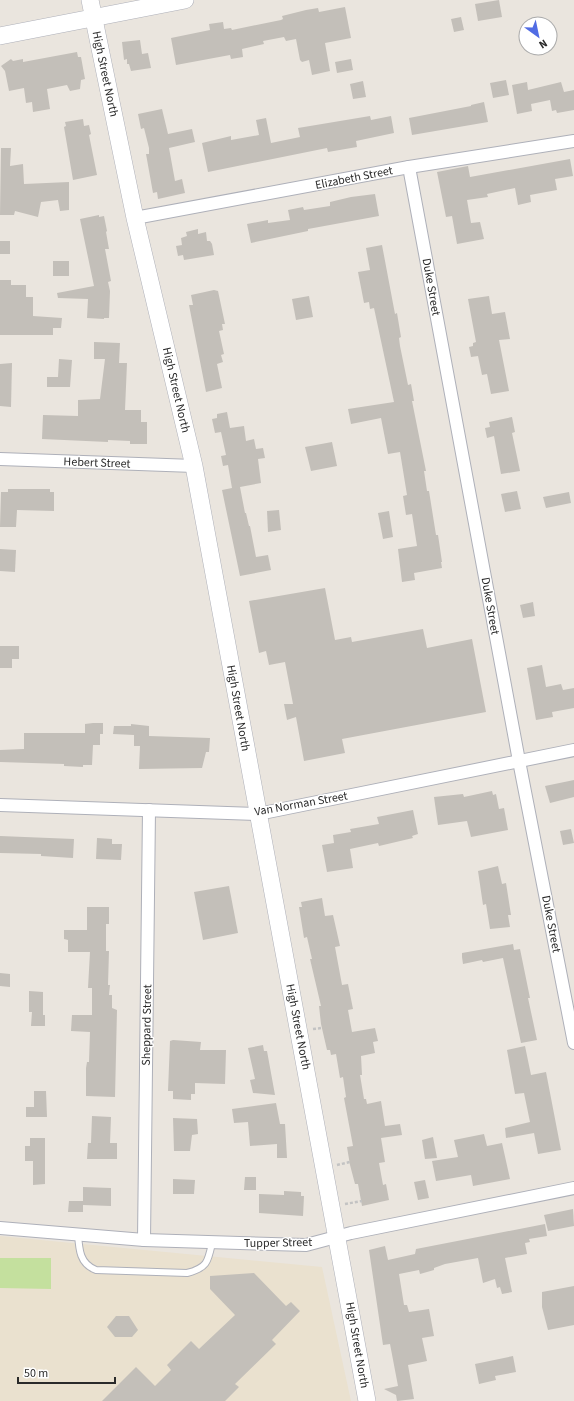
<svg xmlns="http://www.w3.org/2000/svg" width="574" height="1401" font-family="'Source Sans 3',sans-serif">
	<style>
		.education { fill: #eae1cf }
		.pitch { fill: #c4e09e }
		.building { fill: #c3bfb9 }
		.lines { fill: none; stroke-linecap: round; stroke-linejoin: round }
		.service-casing { stroke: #aeb0b9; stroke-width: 8 }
		.minor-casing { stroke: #aeb0b9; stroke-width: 14 }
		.secondary-casing { stroke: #aeb0b9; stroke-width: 18 }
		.path { stroke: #c3c3c3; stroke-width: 2.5; stroke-dasharray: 3 2; stroke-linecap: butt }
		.service { stroke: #fff; stroke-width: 6 }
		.minor { stroke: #fff; stroke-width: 12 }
		.secondary { stroke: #fff; stroke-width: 17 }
		.labels { text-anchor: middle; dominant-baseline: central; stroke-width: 3; stroke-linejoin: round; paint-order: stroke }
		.street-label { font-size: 12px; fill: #2a2a2a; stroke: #fff }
	</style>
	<rect width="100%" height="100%" fill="#eae5de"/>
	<polygon class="education" points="0,1236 322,1267 351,1401 0,1401"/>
	<polygon class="pitch" points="0,1258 51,1258 51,1289 0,1288"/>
	<g class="building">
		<polygon points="499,0 502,17 478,21 475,4"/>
		<polygon points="345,7 351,38 325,43 330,71 312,75 309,60 302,62 300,60 296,39 286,41 284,37 263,41 264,44 242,49 243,57 231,59 230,55 176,65 171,38 210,30 209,24 223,22 224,29 231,28 232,30 281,20 283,19 282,16 306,10 318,8 319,12"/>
		<polygon points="461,17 464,30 454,32 451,19"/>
		<polygon points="140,40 142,54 148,53 151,68 131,71 129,64 127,64 127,59 124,60 122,42"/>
		<polygon points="77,52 78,57 81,57 85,79 81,80 80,89 70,91 67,85 47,89 50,109 33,112 32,102 26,103 24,88 9,91 5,71 1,66 11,59 13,61 23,59 23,62"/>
		<polygon points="351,59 353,70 337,73 335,62"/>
		<polygon points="506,80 509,95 493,98 490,83"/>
		<polygon points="363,81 366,97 353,99 350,84"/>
		<polygon points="527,82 528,90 561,82 564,92 574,90 574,110 557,113 556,110 552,111 550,100 531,104 532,111 517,114 512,85"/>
		<polygon points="484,102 488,122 412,135 409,118 471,106 471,105"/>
		<polygon points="162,109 168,134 192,129 195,142 169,148 175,181 182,179 185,193 158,199 157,192 153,193 146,154 149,154 149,148 144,128 141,129 138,114"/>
		<polygon points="370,116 371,120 391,116 394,133 356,141 357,147 328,152 327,148 208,172 202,143 231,136 231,140 259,135 256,120 266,118 271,143 300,137 298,128"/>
		<polygon points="83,119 84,126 89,125 91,134 89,135 97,175 73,180 64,127 66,126 65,122"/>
		<polygon points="1,148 11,148 10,166 23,164 24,184 69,182 69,210 60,211 58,200 41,202 38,217 15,211 14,215 0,215"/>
		<polygon points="570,159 573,176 555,179 557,190 530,195 531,202 518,205 515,188 487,194 488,197 467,200 471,223 480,222 484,239 457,244 452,216 446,217 437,172 468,166 470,177"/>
		<polygon points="375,194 379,216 308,229 308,231 251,243 247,224 268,220 268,223 290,220 288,210 303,207 304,210 330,206 330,202 351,197"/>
		<polygon points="99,215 99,217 104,216 107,231 106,232 109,249 105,249 111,281 108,282 110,291 109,318 104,318 104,319 87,318 88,299 58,298 57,293 94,286 80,219"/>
		<polygon points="198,229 198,234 206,232 207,241 210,241 212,244 214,255 184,260 183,255 178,256 176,246 182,245 181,238 187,236 186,232"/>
		<rect x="0" y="241" width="10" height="13"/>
		<polygon points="382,245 395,314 397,313 401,337 399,338 400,346 408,385 411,384 414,401 412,401 426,471 424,471 427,491 429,491 436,535 438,535 442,562 441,562 442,568 414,573 415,580 402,582 398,549 417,546 412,514 406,515 403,496 407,495 400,452 388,454 381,418 351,424 348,409 394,402 374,308 370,309 369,302 364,303 358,272 370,270 366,248"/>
		<rect x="53" y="261" width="16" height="15"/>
		<polygon points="0,280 11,280 11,285 26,285 26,297 33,297 33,316 62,318 61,328 53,328 53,335 0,335"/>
		<polygon points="214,290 218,291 225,324 222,324 223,330 219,331 224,354 221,355 223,362 217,364 222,388 206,392 189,305 193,305 191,295"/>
		<polygon points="309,296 313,317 296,320 292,299"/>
		<polygon points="489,296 492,314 505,312 510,339 499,340 509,391 491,394 487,374 482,375 478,356 471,357 469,347 473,346 473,343 476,342 468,299"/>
		<polygon points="94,342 120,343 119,363 127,363 125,410 141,410 141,422 147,422 147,444 130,444 130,441 108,440 108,442 42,439 43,415 78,416 78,400 100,399 105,359 94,359"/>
		<polygon points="59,359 72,360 70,387 47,387 47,377 58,377"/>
		<polygon points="12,363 11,407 0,406 0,364"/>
		<polygon points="227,412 230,428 244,426 246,441 254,439 256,449 263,448 265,458 258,459 261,483 240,487 245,513 246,513 249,526 250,526 256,557 268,555 271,570 240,576 222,490 232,488 228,465 223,466 221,456 226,455 221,432 215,433 212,419 217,418 217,414"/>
		<polygon points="512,417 515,432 512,433 520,471 501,474 494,436 487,438 485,428 490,427 489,422"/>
		<polygon points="332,442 337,466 311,471 305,447"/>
		<polygon points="8,489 50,489 50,492 54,492 54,511 17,510 16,527 0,527 1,492 8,492"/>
		<polygon points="517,491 521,509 505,512 501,494"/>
		<polygon points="569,492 571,503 546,508 543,497"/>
		<polygon points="279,510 281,530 268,532 267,511"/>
		<polygon points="389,511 393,537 383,539 378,513"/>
		<polygon points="0,549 16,550 15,572 0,571"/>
		<polygon points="325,588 335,640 351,637 352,642 423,629 427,648 472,639 486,712 342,739 345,753 304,761 296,717 287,720 284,704 293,704 285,662 269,665 266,651 259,653 249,601"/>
		<polygon points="533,602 535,616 523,618 520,605"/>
		<polygon points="0,646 19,646 19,659 12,659 12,668 0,668"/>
		<polygon points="542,665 546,687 561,684 563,690 574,688 574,708 552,712 553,717 536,720 527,668"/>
		<polygon points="93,723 103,723 103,734 100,734 100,745 93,745 92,765 83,765 83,767 64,766 64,764 0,762 0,750 24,749 24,733 85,733 85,724"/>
		<polygon points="131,724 149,726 149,736 210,738 209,752 206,752 202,768 139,769 140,746 134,746 134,735 113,734 114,726 131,726"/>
		<polygon points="574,780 574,797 550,803 545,786"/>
		<polygon points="492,791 493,795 496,794 499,809 504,808 508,830 471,837 467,821 438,825 434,797 463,794 464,797"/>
		<polygon points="413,810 418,834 412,836 413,838 379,846 378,843 350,849 353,868 327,872 322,845 334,843 333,835 351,832 350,829 379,824 377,817"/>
		<polygon points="571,829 574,843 563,845 560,831"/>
		<polygon points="0,836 74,839 73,858 41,856 41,854 0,853"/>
		<polygon points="97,838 112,839 112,844 122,844 121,860 96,859"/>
		<polygon points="498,866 502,884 506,883 511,915 508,915 510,927 490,929 486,904 483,905 478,871"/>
		<polygon points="229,886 238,933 203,940 194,892"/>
		<polygon points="322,898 325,916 333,915 340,946 335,947 342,985 348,984 353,1009 348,1010 352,1032 375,1028 378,1041 373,1042 375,1053 361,1056 362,1075 360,1075 364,1099 366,1099 367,1104 381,1101 385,1126 400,1124 402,1135 381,1138 385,1162 379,1163 383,1185 386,1184 389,1200 362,1206 358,1184 355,1184 350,1165 347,1147 353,1146 344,1098 346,1097 343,1077 340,1078 336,1054 331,1055 330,1050 327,1050 321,1024 319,1006 321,1006 310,959 312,959 307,937 304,938 299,907 302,907 301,902"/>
		<polygon points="87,907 109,907 109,924 106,924 106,951 109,951 108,985 110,985 109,995 112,995 112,1008 117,1010 115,1097 86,1096 86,1068 87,1062 89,1062 90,1032 71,1031 72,1015 92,1015 92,988 88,988 90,952 68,952 68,940 64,939 64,930 87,930"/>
		<polygon points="513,944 514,950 520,949 530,998 528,998 537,1040 521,1043 503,958 483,962 482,960 463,964 462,957 462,953"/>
		<polygon points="0,973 10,974 10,987 0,986"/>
		<polygon points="29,991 43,992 43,1015 45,1015 45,1026 31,1026 32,1012 29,1012"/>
		<polygon points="173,1040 201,1042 200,1050 226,1050 225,1084 195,1083 195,1094 191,1094 191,1100 173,1099 173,1091 168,1091 170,1041"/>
		<polygon points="263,1045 264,1051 267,1051 275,1095 253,1093 250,1080 255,1079 248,1048"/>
		<polygon points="525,1046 531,1075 546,1072 561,1150 538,1154 534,1133 506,1138 505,1128 530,1122 524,1093 515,1094 507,1050"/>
		<polygon points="34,1091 46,1091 47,1117 26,1117 26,1107 34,1107"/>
		<polygon points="276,1103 280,1124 285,1124 287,1158 277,1158 277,1144 250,1146 248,1122 234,1123 232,1109"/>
		<polygon points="92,1116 111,1117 110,1143 117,1143 117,1159 87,1159 88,1143 91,1143"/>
		<polygon points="173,1118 197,1119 198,1134 192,1135 190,1151 174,1151"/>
		<polygon points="484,1134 487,1146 502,1143 510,1179 473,1186 471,1175 436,1181 432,1161 458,1157 454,1140"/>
		<polygon points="433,1137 437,1158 425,1159 422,1140"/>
		<polygon points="30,1138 45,1138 45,1184 33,1185 33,1161 25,1161 25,1146 30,1146"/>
		<polygon points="245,1177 256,1177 256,1190 244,1190"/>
		<polygon points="173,1179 195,1180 194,1194 173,1194"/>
		<polygon points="425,1180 429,1198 418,1200 414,1182"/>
		<polygon points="83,1187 111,1188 111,1206 83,1205 83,1212 68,1212 69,1201 83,1201"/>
		<polygon points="284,1191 301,1192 301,1196 304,1196 303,1216 259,1213 259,1194 284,1195"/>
		<polygon points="573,1209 574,1226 548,1231 544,1215"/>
		<polygon points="545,1224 547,1236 529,1239 530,1242 525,1243 527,1254 505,1258 512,1292 502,1294 500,1287 497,1288 495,1279 483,1283 478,1258 445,1264 434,1268 434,1270 420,1274 419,1270 399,1274 404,1305 407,1305 409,1312 429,1309 434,1336 422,1338 427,1361 408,1365 414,1399 397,1401 396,1395 384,1389 398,1386 390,1344 383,1345 369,1250 385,1246 388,1260 415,1254 416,1249"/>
		<polygon points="254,1273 286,1306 291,1302 300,1311 272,1340 276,1344 235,1384 239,1387 225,1401 102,1401 136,1367 155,1386 171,1370 167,1365 191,1341 199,1349 235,1315 210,1289 210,1276"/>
		<polygon points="574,1286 574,1325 548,1330 542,1307 542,1292"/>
		<polygon points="116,1316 129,1316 138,1330 132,1337 115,1337 107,1327"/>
		<polygon points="513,1356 516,1372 495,1376 496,1380 479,1384 475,1364"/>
	</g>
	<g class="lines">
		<defs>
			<path id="service" d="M78 1234C79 1250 80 1264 96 1270L187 1273C207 1268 208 1262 212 1243"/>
			<g id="minor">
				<polyline points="409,167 519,761 574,1043"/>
				<polyline points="135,218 409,167 574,141"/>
				<polyline points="0,459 194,466"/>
				<polyline points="0,805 258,814 574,750"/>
				<polyline points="0,1228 144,1240 306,1245 351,1233 574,1188"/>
				<polyline points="144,1240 149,810"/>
			</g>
			<g id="secondary">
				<polyline points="90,0 135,218 194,466 367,1401"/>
				<polyline points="0,36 185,0"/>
			</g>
		</defs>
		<use href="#service" class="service-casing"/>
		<use href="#minor" class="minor-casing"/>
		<use href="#secondary" class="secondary-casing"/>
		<g class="path">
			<polyline points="313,1029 322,1028"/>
			<polyline points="337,1165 350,1162"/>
			<polyline points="345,1204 362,1201"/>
		</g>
		<use href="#service" class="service"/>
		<use href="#minor" class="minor"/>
		<use href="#secondary" class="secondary"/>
	</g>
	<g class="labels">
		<g class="street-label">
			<text transform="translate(105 74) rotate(78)">High Street North</text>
			<text transform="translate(354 178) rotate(-11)">Elizabeth Street</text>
			<text transform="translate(431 287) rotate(80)">Duke Street</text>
			<text transform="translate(176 390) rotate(77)">High Street North</text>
			<text transform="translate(97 463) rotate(2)">Hebert Street</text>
			<text transform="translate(490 606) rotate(80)">Duke Street</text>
			<text transform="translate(238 708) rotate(80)">High Street North</text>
			<text transform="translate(301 804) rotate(-10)">Van Norman Street</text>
			<text transform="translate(551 924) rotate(79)">Duke Street</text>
			<text transform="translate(147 1025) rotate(-89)">Sheppard Street</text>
			<text transform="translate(298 1027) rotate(79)">High Street North</text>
			<text transform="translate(278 1243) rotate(-1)">Tupper Street</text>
			<text transform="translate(357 1345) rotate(80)">High Street North</text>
		</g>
	</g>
	<g transform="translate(538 36) rotate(147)"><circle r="19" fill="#ffffff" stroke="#aaaaaa"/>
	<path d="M0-3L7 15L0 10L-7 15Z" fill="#516ce4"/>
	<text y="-6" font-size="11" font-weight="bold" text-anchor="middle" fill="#2a2a2a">N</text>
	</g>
	<path d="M18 1377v6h97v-6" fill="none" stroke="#2a2a2a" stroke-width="2"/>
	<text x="24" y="1377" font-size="12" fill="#2a2a2a" stroke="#ffffff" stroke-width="3" paint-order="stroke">50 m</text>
</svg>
